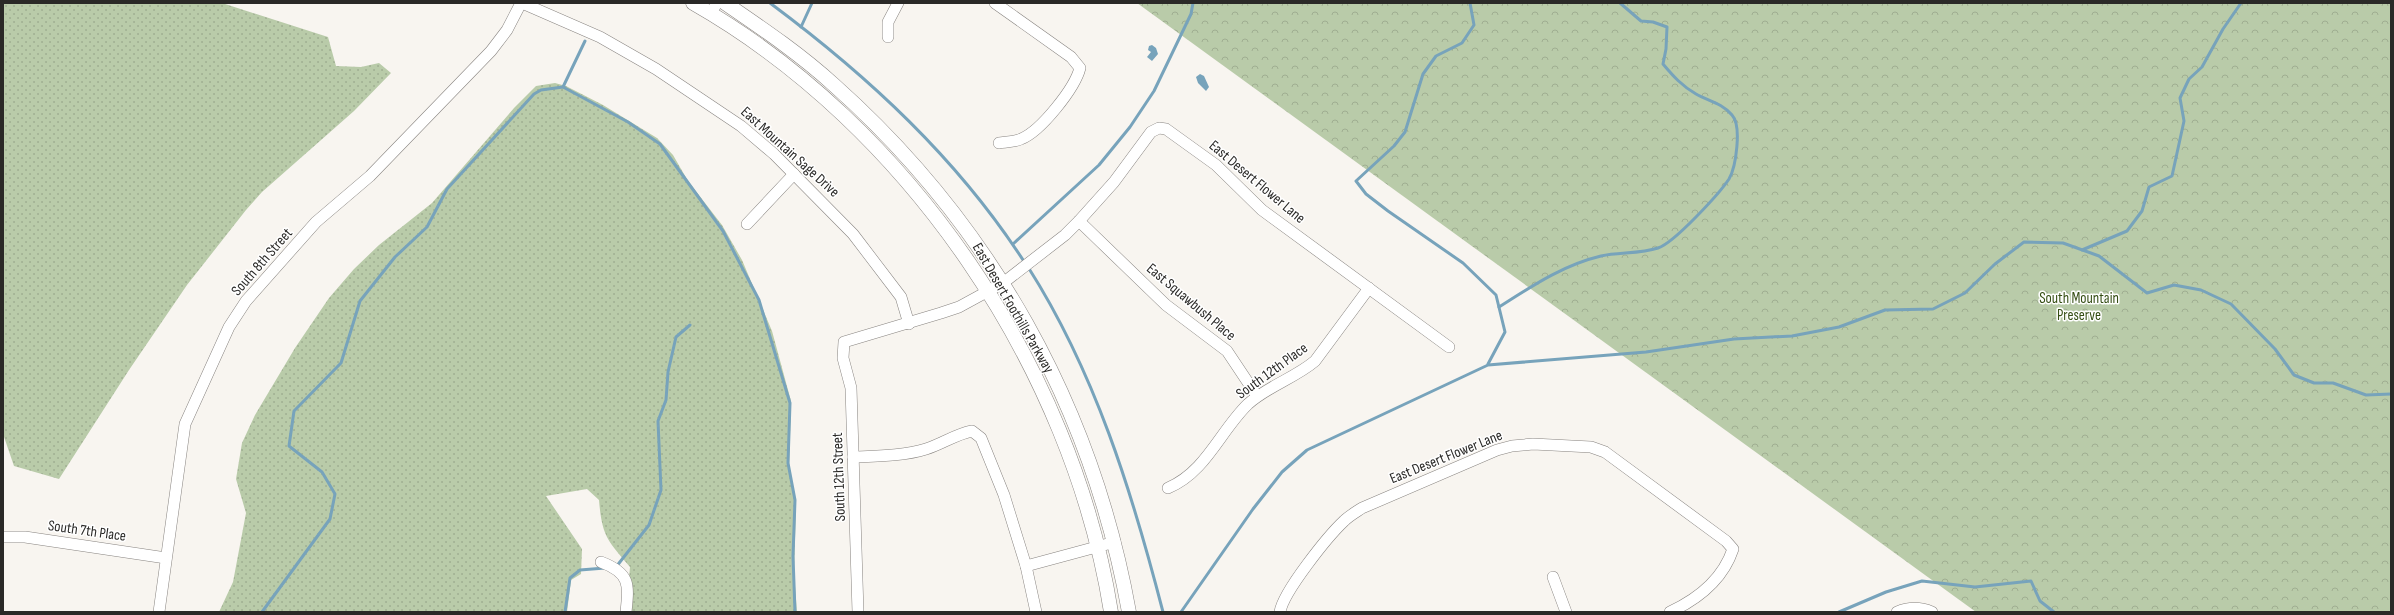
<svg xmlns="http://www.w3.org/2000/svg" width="2394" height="615" font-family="'Sofia Sans Condensed',sans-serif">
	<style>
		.grass { fill: url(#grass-dots) }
		.park { fill: url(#park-crowns) }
		.water { fill: #77a3bb }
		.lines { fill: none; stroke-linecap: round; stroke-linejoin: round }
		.stream { stroke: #77a3bb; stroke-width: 3 }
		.minor-casing { stroke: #888480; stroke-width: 12 }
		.tertiary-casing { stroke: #888480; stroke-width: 15 }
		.minor { stroke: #fff; stroke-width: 11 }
		.tertiary { stroke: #fff; stroke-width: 14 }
		.labels { text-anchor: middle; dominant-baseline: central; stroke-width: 3; stroke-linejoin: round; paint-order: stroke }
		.street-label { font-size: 15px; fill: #2a2927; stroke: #fff }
		.park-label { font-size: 15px; fill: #354e14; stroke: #fff }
	</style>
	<defs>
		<pattern id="grass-dots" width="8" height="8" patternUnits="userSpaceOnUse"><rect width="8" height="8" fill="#b9cba9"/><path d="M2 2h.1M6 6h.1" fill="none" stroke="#9fae91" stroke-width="1.8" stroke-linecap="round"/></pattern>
		<pattern id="park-crowns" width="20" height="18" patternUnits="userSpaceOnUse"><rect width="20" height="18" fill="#b9cba9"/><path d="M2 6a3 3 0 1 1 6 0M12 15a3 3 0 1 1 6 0" fill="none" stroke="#9fae91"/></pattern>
	</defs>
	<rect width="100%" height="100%" fill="#f8f5f0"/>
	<g class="grass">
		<polygon points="3,3 222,3 328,37 336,66 361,67 379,63 391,73 354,111 262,192 246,210 187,285 129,370 59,479 14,466 3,434"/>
		<path d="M555 83 566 86 603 105 657 138 673 155 688 181 722 225 742 260 772 331 791 401 789 470 796 506 794 573 797 612H626L630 567C607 540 602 536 599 500L587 489 546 496 582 549 581 574 571 580 567 612H219L233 582 246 513 236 479 242 443 255 415 295 348 329 298 354 269 379 245 432 203 514 108 536 86Z"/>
	</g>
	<polygon class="park" points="1137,3 2391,3 2391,612 1976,612"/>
	<g class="water">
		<polygon points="1152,45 1156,48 1158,54 1152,61 1147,57 1151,52 1148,50 1149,46"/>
		<polygon points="1200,74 1204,76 1209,87 1206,91 1198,83 1196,77"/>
	</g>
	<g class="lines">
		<g class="stream">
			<path d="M770 3C868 76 958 159 1025 263"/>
			<polyline points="1470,3 1474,25 1462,43 1436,56 1423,74 1405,132 1394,146 1356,181 1366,194 1388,211 1463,263 1496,295 1505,332 1488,364"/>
			<polyline points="801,27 812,3"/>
			<polyline points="585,41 563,87 628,122 660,144 723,231 759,300 790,403 788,463 795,500 793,556 795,612"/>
			<polyline points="1013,244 1099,165 1130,127 1154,91 1191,14 1193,3"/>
			<polyline points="2082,250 2127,231 2142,211 2149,187 2172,176 2184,121 2180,98 2189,79 2202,67 2223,29 2241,3"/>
			<path d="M1028 267C1095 372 1132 492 1163 612"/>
			<path d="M1499 307C1532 286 1563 265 1601 256 1619 252 1640 254 1658 248 1674 243 1719 194 1729 179 1736 167 1742 126 1732 115 1722 103 1708 101 1696 94 1682 86 1673 76 1663 64L1666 49 1667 27 1653 22 1641 21 1620 3"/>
			<polyline points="616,567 649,525 661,490 658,421 666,400 668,372 676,337 690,325"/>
			<polyline points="262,612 330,519 335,494 322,472 289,446 294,411 341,363 360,301 395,257 427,227 447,189 534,94 541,90 563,87"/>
			<polyline points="565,612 570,578 580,570 605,568"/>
			<polyline points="1181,612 1253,509 1282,472 1307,450 1488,365 1646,352 1734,339 1792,336 1839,327 1885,310 1933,309 1965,293 1995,264 2024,242 2063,243 2099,256 2147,293 2174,285 2201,290 2231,304 2275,349 2294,375 2314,383 2333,383 2366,395 2391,394"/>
			<polyline points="1839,612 1886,592 1922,581 1975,587 2031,581 2040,601 2054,612"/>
		</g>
		<defs>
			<g id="minor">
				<polyline points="522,3 600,37 656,69 741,126 774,154 853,234 901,297 909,324"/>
				<path d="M995 3 1071 57 1080 68C1075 88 1041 131 1021 139 1015 142 1006 142 999 143"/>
				<polyline points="711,13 717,3"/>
				<polyline points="888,37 888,22 898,3"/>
				<polyline points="1079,221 1166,305 1227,351 1257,396"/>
				<polyline points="747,224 794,174"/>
				<path d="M853 457C877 456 904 456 926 449 942 444 956 434 972 431L981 438 1004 495 1026 566 1036 612"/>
				<path d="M1168 488C1206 472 1220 431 1248 404 1268 386 1295 378 1315 361L1369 288"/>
				<polyline points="3,537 25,537 166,558"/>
				<path d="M601 562C630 573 629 584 626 612"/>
				<polyline points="1026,566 1115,542"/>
				<polyline points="1553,577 1566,612"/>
				<polyline points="159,612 185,424 229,327 246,301 316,222 370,176 491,51 507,30 521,3"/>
				<polyline points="858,612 851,388 843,358 844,342 941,313 959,307 1003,283 1065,235 1079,221 1114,182 1151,132 1159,128 1166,129 1216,165 1262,210 1449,347"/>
				<path d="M1280 612C1283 592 1328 536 1344 521 1349 516 1356 512 1362 508L1497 450 1512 446 1533 444 1591 447 1605 452 1726 541 1733 549C1723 579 1698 599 1670 612"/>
				<path d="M1897 612C1909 607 1920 607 1932 612"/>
			</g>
			<g id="tertiary">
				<path d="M693 3C909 126 1072 367 1111 612"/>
				<path d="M725 3C763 29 800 54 834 85 991 225 1092 406 1129 612"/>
			</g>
		</defs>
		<use href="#minor" class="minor-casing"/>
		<use href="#tertiary" class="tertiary-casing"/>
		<use href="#minor" class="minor"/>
		<use href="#tertiary" class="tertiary"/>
	</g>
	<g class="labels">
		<g class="street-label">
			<text transform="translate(790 152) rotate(42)">East Mountain Sage Drive</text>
			<text transform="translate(1257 182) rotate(40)">East Desert Flower Lane</text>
			<text transform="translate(262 262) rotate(-49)">South 8th Street</text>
			<text transform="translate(1191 302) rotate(40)">East Squawbush Place</text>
			<text transform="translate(1013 308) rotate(60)">East Desert Foothills Parkway</text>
			<text transform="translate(1272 371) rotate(-36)">South 12th Place</text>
			<text transform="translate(1446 457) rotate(-22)">East Desert Flower Lane</text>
			<text transform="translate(839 477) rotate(-92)">South 12th Street</text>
			<text transform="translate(87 531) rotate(8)">South 7th Place</text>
		</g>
		<g class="park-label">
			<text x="2079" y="298">South Mountain<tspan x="2079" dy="17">Preserve</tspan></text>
		</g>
	</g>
	<rect width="2394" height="615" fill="none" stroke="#2a2927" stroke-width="8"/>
</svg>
